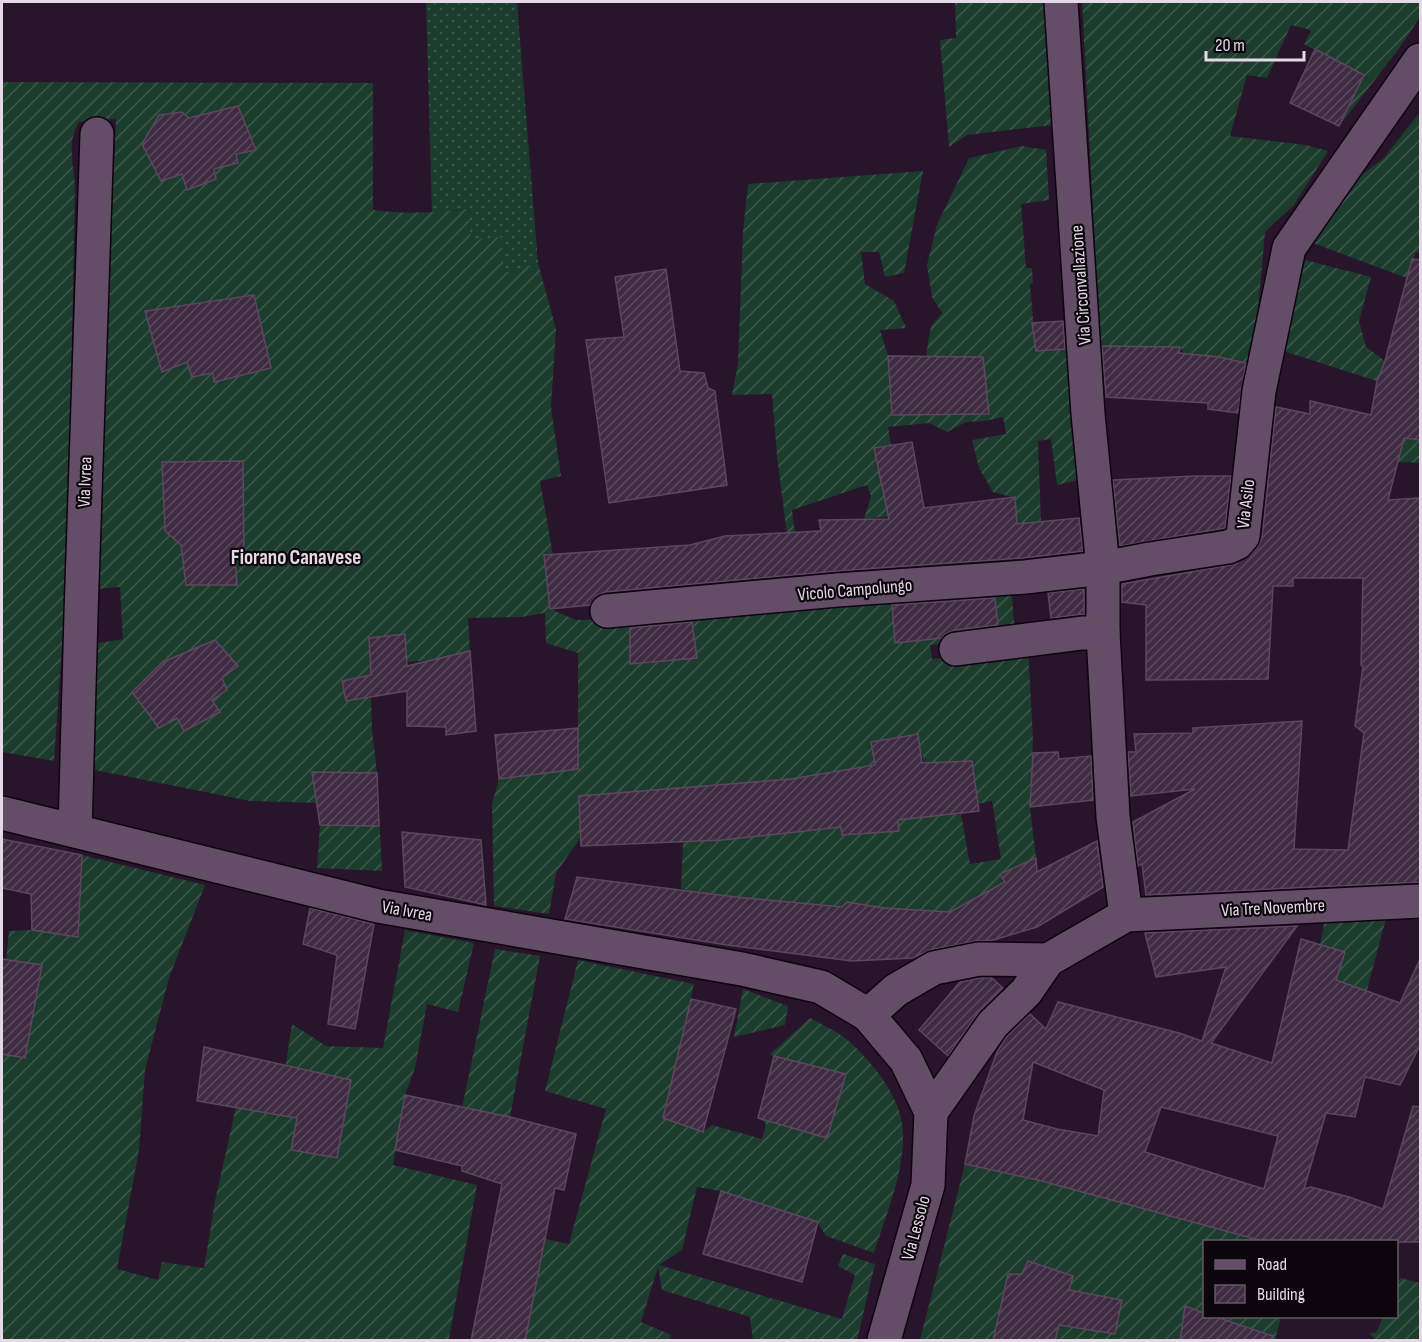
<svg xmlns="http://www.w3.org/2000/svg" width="1422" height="1342" font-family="'Sofia Sans Condensed',sans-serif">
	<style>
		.grass { fill: url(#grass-dots) }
		.garden { fill: url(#garden-furrows); fill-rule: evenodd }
		.building { fill: url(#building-hatch); stroke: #5d475f; stroke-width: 1.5; fill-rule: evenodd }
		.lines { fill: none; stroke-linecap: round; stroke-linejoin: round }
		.street-casing { stroke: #110213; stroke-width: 36 }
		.street { stroke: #644e67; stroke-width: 33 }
		.labels { text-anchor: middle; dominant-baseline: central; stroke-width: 4.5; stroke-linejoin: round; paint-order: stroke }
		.street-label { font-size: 18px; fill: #e6d9e7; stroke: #0c050d }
		.quarter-label { font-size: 21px; font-weight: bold; fill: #e6d9e7; stroke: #0c050d }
	</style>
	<defs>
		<pattern id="grass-dots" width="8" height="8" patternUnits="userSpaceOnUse" patternTransform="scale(1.5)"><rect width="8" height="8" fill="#1c3c2e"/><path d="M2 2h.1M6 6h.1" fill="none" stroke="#3d584c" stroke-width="1.8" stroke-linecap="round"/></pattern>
		<pattern id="garden-furrows" width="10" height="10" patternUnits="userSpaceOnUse" patternTransform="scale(1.5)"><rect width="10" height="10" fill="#1c3c2e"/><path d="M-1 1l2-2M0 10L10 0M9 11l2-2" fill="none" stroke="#3d584c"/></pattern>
		<pattern id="building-hatch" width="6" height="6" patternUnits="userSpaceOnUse" patternTransform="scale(1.5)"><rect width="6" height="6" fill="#3f2b42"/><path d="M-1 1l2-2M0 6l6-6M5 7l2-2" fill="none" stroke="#5b495d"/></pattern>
	</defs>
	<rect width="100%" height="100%" fill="#28152b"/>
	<polygon class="grass" points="426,2 517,2 538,263 504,274 471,240 468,209 432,213"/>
	<g class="garden">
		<polygon points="955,2 1053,2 1061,124 967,135 949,147 940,40 956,38"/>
		<polygon points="1082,2 1420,2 1420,17 1398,50 1339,126 1290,103 1315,50 1304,44 1311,30 1291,25 1267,78 1247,75 1230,136 1306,145 1328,151 1294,205 1265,232 1253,364 1219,357 1184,353 1180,347 1100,346"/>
		<path d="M2 82 373 83V210C406 214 435 213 468 209L471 240 501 237 504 273 538 263 556 329 551 407 561 476 540 481 553 555 544 556 550 609 576 620 621 619 1011 583 1015 634 930 645 932 659 1028 649 1033 739 1030 807 1036 858 1000 874 1005 882 950 912 884 908 847 902 842 907 736 897 681 889 683 842 722 840 841 827 843 835 899 830 892 771 924 763 917 734 871 742 875 765 791 779 579 796 581 837 556 873 549 914 494 906 492 804 499 779 578 769V653L546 643 545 613 521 617 468 618 470 651 435 660 407 662 405 634 369 638 372 729 377 773 382 871 317 868 320 825 316 803 250 801 95 770 92 644 123 639 120 587 96 589 116 119 79 122C67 140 73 164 75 184L68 561 54 761 2 752ZM925 763H946L978 804 992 801 1001 859 970 864 961 814 929 817Z"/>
		<polygon points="1420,112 1420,253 1416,252 1407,278 1307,241 1342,189 1383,159"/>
		<polygon points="1022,146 1046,150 1049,200 1021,204 1026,268 1032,268 1033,282 1030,285 1036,351 1074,349 1079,480 1057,485 1051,439 1038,441 1041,522 1017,524 1015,498 993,492 979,468 972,440 1006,434 1003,417 985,421 966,422 947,432 929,423 888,427 891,445 874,448 878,469 892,467 901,515 864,519 871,496 867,485 792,510 798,559 790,559 777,456 772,394 732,395 738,364 743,232 748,184 923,171 904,273 885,277 879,252 861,252 865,284 894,301 906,328 880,330 888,355 926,356 931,326 942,313 932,297 927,265 937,225 969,158"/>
		<polygon points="1305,260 1371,277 1359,321 1366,347 1385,361 1377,381 1283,351"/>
		<polygon points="1403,439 1420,440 1420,463 1398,462"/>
		<polygon points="82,855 205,885 169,978 145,1070 139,1150 117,1269 158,1280 162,1262 204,1268 215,1201 236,1107 278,1114 292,1024 326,1046 383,1048 405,930 474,943 458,1012 427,1004 415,1068 405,1095 393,1165 477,1185 449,1339 453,1340 2,1340 2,1054 25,1057 42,965 6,960 9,931 32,930 78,937"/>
		<polygon points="1388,911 1359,1020 1330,1012 1320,945 1326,914"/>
		<polygon points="495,949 540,956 510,1117 462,1108"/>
		<path d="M578 960 694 984 663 1118 702 1132 712 1125 762 1139 766 1124 758 1118 774 1057 770 1054 810 1018C825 1026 841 1033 853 1045 877 1068 904 1102 903 1136 903 1176 886 1215 874 1253L826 1236 817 1222 721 1191 697 1187 682 1250 659 1265 842 1319 855 1275 838 1266 843 1254 875 1264 857 1340H753L750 1317 662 1290 658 1267 641 1322 671 1335 669 1340H525L546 1239 569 1244 606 1109 545 1091Z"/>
		<polygon points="743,989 788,1006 785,1025 734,1037"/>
		<polygon points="965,1164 1042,1181 1266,1241 1204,1242 1204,1316 1281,1317 1275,1340 920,1340"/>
		<polygon points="1400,1278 1420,1283 1420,1340 1376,1340 1369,1333 1376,1333 1383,1317 1396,1316 1397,1286"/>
	</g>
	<g class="building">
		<polygon points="1315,49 1364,75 1339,126 1290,103"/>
		<polygon points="238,106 256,150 236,154 238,163 214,169 216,179 187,190 182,174 161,181 142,144 159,115 182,112 189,118"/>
		<polygon points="1412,259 1420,260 1420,440 1404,438 1388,500 1420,498 1420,882 1146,895 1142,864 1138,866 1133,822 1195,789 1131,796 1128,752 1136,752 1134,734 1193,733 1193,728 1302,721 1294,849 1348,850 1364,733 1355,726 1363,666 1361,665 1363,578 1293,578 1293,586 1273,586 1268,679 1146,680 1146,605 1122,602 1122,584 1231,565 1251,555 1257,548 1262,538 1276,407 1310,414 1310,401 1371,415 1377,381 1385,361"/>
		<polygon points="666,269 680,371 704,373 708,388 715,391 727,485 609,503 586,340 624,337 615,277"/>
		<polygon points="254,295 271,368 214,382 213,373 192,377 187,362 162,372 145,311"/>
		<polygon points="1063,321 1065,349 1036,351 1032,323"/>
		<polygon points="1102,346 1180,347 1179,353 1219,357 1246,363 1238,413 1208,409 1208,403 1106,397"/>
		<polygon points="888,356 983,357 989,414 892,415"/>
		<polygon points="912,442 924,508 1015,497 1017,524 1079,518 1083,551 1023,558 836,571 605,592 596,596 590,605 550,609 544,555 690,545 725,536 821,531 819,520 889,519 874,448"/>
		<polygon points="243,461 244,559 235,559 237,585 186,585 181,545 165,531 162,462"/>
		<polygon points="1196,476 1231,476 1225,528 1120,546 1113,480"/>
		<polygon points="1084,589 1084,614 1051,618 1048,593"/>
		<polygon points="995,598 998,625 954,630 945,634 942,638 895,643 892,605"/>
		<polygon points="692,622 697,658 630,664 630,628"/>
		<polygon points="405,634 407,666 470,651 476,731 446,735 446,727 407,726 407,691 346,701 342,681 371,675 369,638"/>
		<polygon points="215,640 238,666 222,678 227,690 212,700 220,712 184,731 177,718 159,728 132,692 163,662"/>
		<polygon points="578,728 578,769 499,779 495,735"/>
		<polygon points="918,734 922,763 972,761 979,811 898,820 899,831 842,835 841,827 722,840 581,846 579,796 791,779 875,765 871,742"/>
		<polygon points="1058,752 1059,759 1091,756 1093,800 1030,807 1033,753"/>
		<polygon points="312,772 377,773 379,826 320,825"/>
		<polygon points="402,832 481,840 486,905 405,887"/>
		<polygon points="2,839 82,855 78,937 32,930 31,894 2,888"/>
		<polygon points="1097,841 1103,887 1037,927 993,940 976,941 930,950 913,958 852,961 727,945 565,919 577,877 736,897 842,907 847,902 884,908 950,912 1005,882 1000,874 1036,858 1037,872"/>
		<polygon points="310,908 374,924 355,1029 328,1024 337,955 303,944"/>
		<path d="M1297 926 1211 1043 1272 1063 1301 939 1345 952 1336 980 1400 1003 1420 959V1045L1400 1085 1365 1077 1355 1117 1326 1113 1304 1189 1311 1187 1349 1197 1383 1209 1413 1106 1420 1107V1242H1266L1042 1181 965 1164 974 1116 997 1052 1007 1036 1030 1014 1046 1029 1058 1002 1179 1033 1202 1041 1226 967 1156 977 1145 933ZM1033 1062 1104 1090 1098 1136 1057 1129 1023 1120ZM1161 1107 1278 1136 1264 1189 1145 1152Z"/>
		<polygon points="2,959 42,965 25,1058 2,1054"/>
		<polygon points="981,978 992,978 1003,988 978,1013 948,1056 919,1030 960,982"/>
		<polygon points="691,999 736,1009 703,1132 663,1118"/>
		<polygon points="204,1047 351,1080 337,1158 291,1150 297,1118 197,1101"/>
		<polygon points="774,1056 846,1074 827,1138 758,1118"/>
		<polygon points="405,1095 510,1117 576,1134 564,1190 555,1188 525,1341 471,1341 502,1184 462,1171 462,1166 395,1150"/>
		<polygon points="721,1191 818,1222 802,1282 703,1254"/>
		<polygon points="1028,1261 1073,1276 1069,1290 1122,1300 1115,1334 1059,1325 1055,1341 993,1341 1008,1274 1022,1274"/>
		<polygon points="1185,1306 1204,1313 1204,1317 1216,1317 1273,1336 1272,1341 1180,1341"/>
	</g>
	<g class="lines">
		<defs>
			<g id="street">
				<polyline points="1061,2 1088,414 1103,568 1103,633 1113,817 1126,915"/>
				<polyline points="607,611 837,590 1025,577 1103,568 1150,559 1228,547 1237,543 1243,536 1259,391 1289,248 1420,60"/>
				<polyline points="956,649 1082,633 1103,633"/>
				<polyline points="2,813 378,906 742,969 821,987 868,1015 906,1060 931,1112 928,1185 884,1340"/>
				<polyline points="75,831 81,614 97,134"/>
				<polyline points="868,1015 896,990 934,968 979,959 1048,960"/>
				<polyline points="931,1112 993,1024 1026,992 1048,960 1126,915 1420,901"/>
			</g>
		</defs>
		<use href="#street" class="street-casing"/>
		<use href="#street" class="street"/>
	</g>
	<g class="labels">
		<g class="street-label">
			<text transform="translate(1081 285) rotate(-94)">Via Circonvallazione</text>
			<text transform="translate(85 482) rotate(-88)">Via Ivrea</text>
			<text transform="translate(1246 504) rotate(-83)">Via Asilo</text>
			<text transform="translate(855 590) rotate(-5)">Vicolo Campolungo</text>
			<text transform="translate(1273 908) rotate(-3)">Via Tre Novembre</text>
			<text transform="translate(407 911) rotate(10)">Via Ivrea</text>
			<text transform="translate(916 1228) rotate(-75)">Via Lessolo</text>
		</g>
		<g class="quarter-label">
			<text x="296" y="557">Fiorano Canavese</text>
		</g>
	</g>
	<rect width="1422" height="1342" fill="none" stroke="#e6d9e7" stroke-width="6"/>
	<rect x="1203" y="1240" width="195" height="78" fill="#0c050d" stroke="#635a64" stroke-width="1.5"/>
	<rect x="1215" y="1260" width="30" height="9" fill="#644e67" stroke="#635a64" stroke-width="1.5"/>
	<text x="1257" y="1270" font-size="18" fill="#e6d9e7">Road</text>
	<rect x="1215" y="1285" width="30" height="18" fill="url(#building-hatch)" stroke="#635a64" stroke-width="1.5"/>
	<text x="1257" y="1300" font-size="18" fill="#e6d9e7">Building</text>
	<path d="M1206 51v9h98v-9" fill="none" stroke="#e6d9e7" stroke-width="3"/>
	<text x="1215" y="51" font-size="18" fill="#e6d9e7" stroke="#0c050d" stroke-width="4.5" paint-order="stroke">20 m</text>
</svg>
